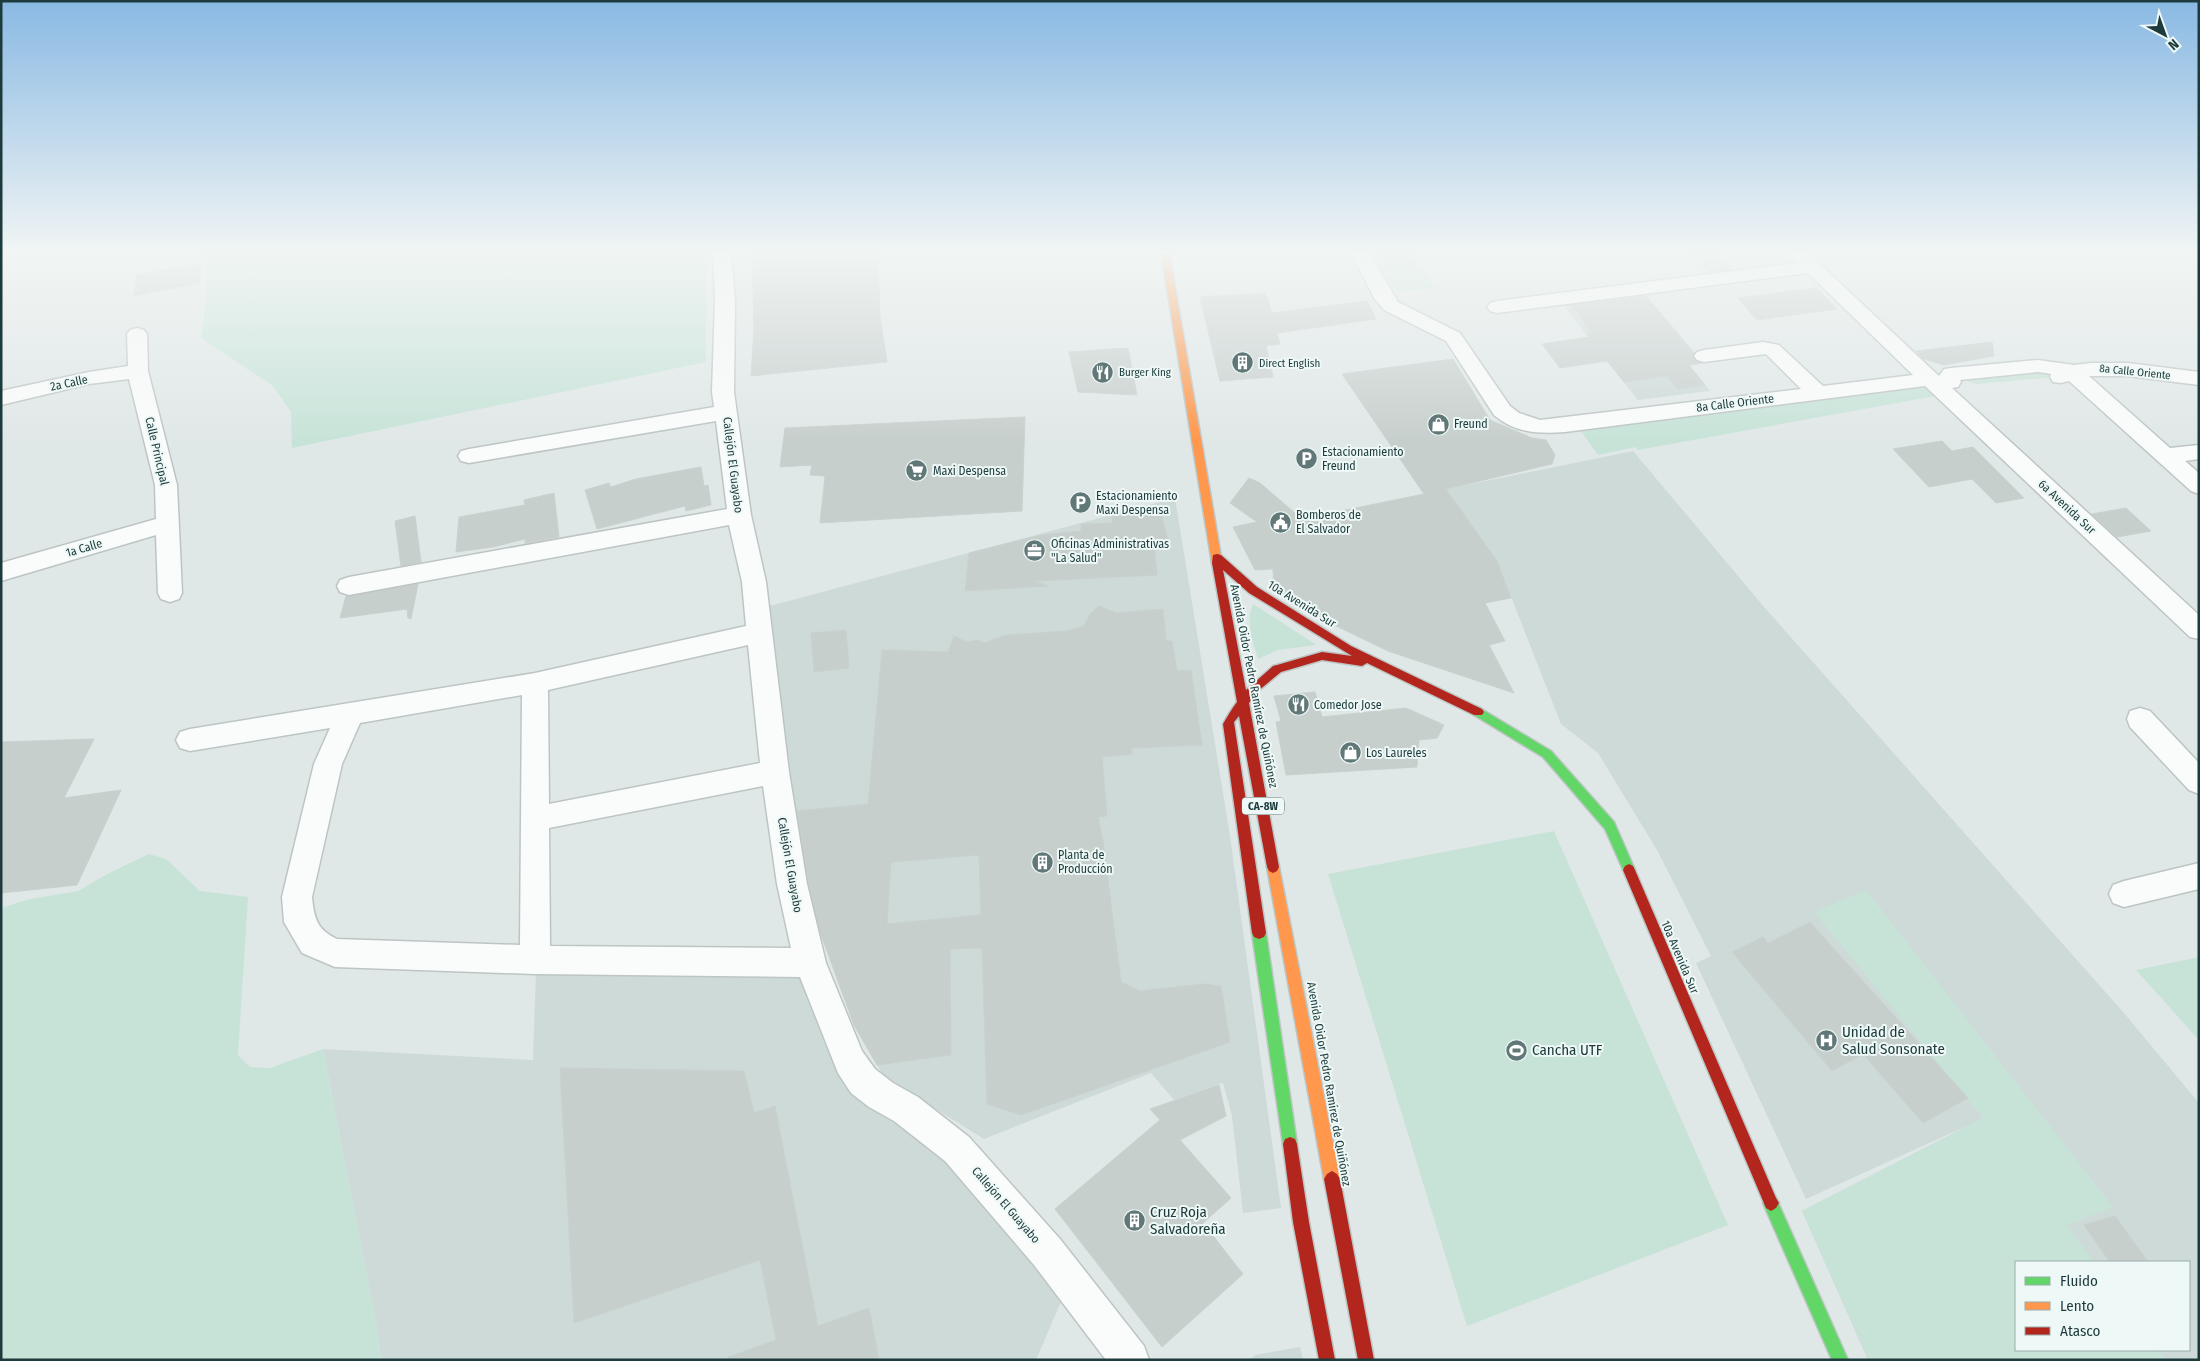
<svg xmlns="http://www.w3.org/2000/svg" width="2200" height="1361" font-family="'Fira Sans Condensed',sans-serif">
	<style>
		.built { fill: #cddad8; fill-rule: evenodd }
		.green { fill: #c7e3d8 }
		.building { fill: #c7cfcd; stroke: #c9d1d0; fill-rule: evenodd }
		.lines { fill: none; stroke-linecap: round; stroke-linejoin: round }
		.street-casing { stroke: #bdc5c4; stroke-width: 3 }
		.fast-casing { stroke: #bcc6c5; stroke-width: 3 }
		.slow-casing { stroke: #bcc6c5; stroke-width: 3 }
		.jam-casing { stroke: #bcc6c5; stroke-width: 3 }
		.street { fill: #fafcfb; fill-rule: evenodd }
		.fast { fill: #63d668; fill-rule: evenodd }
		.slow { fill: #ff974d; fill-rule: evenodd }
		.jam { fill: #b3261e; fill-rule: evenodd }
		.labels { text-anchor: middle; dominant-baseline: central; stroke-width: 4; stroke-linejoin: round; paint-order: stroke }
		.far-poi-label { font-size: 11px; fill: #1d3b3c; stroke: #eef8f6; text-anchor: start }
		.far-street-label { font-size: 11px; fill: #1d3b3c; stroke: #eef8f6 }
		.shield { fill: #eef8f6; stroke: #5c7474; stroke-width: 1 }
		.shield-label { font-size: 11px; font-weight: bold; fill: #1d3b3c }
		.street-label { font-size: 12px; fill: #1d3b3c; stroke: #eef8f6 }
		.poi-label { font-size: 12px; fill: #1d3b3c; stroke: #eef8f6; text-anchor: start }
		.near-poi-label { font-size: 15px; fill: #1d3b3c; stroke: #eef8f6; text-anchor: start }
	</style>
	<rect width="100%" height="100%" fill="#e0e8e7"/>
	<g class="built">
		<polygon points="1646,295 1703,363 1689,366 1710,391 1638,400 1563,305"/>
		<path d="M1633 451 1765 608 2124 1013 2199 1103V1360H1868L1802 1211 1969 1125 1806 1199 1696 963 1711 956 1657 850 1598 753 1561 724 1497 561 1446 489ZM2016 1262H2189V1350H2016Z"/>
		<polygon points="1175,498 1230,836 1281,1208 1243,1213 1232,1116 1223,1083 1174,1100 1151,1073 984,1139 884,1077 854,1025 812,907 788,763 766,607"/>
		<polygon points="536,970 799,975 841,1072 856,1097 912,1133 966,1179 1063,1297 1036,1360 381,1360 377,1328 323,1049 533,1060"/>
		<polygon points="1300,1347 1303,1360 1249,1360 1255,1355"/>
	</g>
	<g class="green">
		<polygon points="206,252 706,252 706,362 292,448 291,412 273,386 201,338 207,298"/>
		<polygon points="1389,252 1413,252 1435,288 1397,292 1374,254"/>
		<polygon points="2043,370 2052,375 2047,378 1976,384 1962,379"/>
		<polygon points="1928,380 1941,395 1638,450 1636,447 1598,455 1581,431 1750,404"/>
		<path d="M1253 604 1317 645 1278 650 1258 659C1253 641 1245 622 1253 604Z"/>
		<polygon points="1554,831 1728,1225 1467,1326 1328,874"/>
		<polygon points="149,854 166,859 200,891 248,897 238,1055 250,1067 270,1068 323,1049 377,1328 381,1360 1,1360 1,910 4,907 30,899 78,891 109,873"/>
		<polygon points="1866,890 2113,1207 2067,1225 2094,1262 2016,1262 2016,1350 2158,1350 2166,1360 1869,1360 1802,1211 1983,1118 1814,912"/>
		<polygon points="2199,957 2199,1040 2136,970"/>
	</g>
	<g class="building">
		<polygon points="752,252 878,252 880,317 887,362 751,376 754,329"/>
		<polygon points="1690,252 1715,252 1732,269 1709,272"/>
		<polygon points="201,263 199,283 134,296 137,275"/>
		<polygon points="1816,288 1837,309 1757,320 1738,298"/>
		<polygon points="1266,293 1272,313 1367,301 1376,319 1277,333 1280,344 1266,346 1273,377 1220,381 1200,297"/>
		<polygon points="1646,296 1694,353 1692,356 1696,361 1702,363 1689,365 1705,385 1678,389 1667,376 1624,382 1607,361 1560,368 1542,344 1589,337 1586,334 1593,333 1571,305"/>
		<polygon points="1992,342 1994,356 1944,365 1924,359 1916,351"/>
		<polygon points="1128,348 1137,395 1078,392 1069,352"/>
		<polygon points="1453,359 1490,420 1532,438 1546,440 1555,455 1552,464 1446,489 1497,561 1511,598 1485,603 1505,641 1489,645 1514,693 1388,651 1332,624 1274,588 1273,569 1255,570 1233,527 1257,522 1230,503 1249,478 1260,483 1302,519 1424,494 1342,374"/>
		<polygon points="1025,417 1022,511 820,523 825,476 810,475 812,465 780,467 785,428"/>
		<polygon points="1942,441 1952,451 1973,447 2024,498 1996,503 1972,479 1929,487 1893,449"/>
		<polygon points="701,467 704,486 708,485 711,505 686,511 685,506 597,529 585,490 609,483 611,487 636,479"/>
		<polygon points="554,493 559,537 525,543 525,539 493,547 456,552 459,517 525,505 524,500"/>
		<polygon points="2126,508 2151,531 2117,537 2092,514"/>
		<polygon points="1160,510 1169,544 1154,545 1157,575 1035,581 1048,586 965,591 969,553 1041,535 1081,531 1081,524 1113,523 1111,515"/>
		<polygon points="415,516 421,562 401,566 395,521"/>
		<polygon points="418,584 411,619 408,618 407,609 340,618 346,596"/>
		<path d="M1099 606 1116 613 1163 609 1166 641H1172L1177 671 1191 670 1202 745 1132 748V754L1102 757 1107 816 1098 817 1103 841 1121 982 1140 991 1203 984 1221 986 1230 1042 1021 1115 987 1104 982 948 950 949 951 1055 877 1065 854 1025 820 932 809 884 797 811 868 804 882 650 948 652 954 636 967 642 977 640 984 643 1006 635 1067 631 1084 626 1090 614ZM979 855 981 915 887 924 891 862Z"/>
		<polygon points="846,630 849,668 814,672 811,633"/>
		<polygon points="1315,692 1322,717 1406,708 1444,725 1437,738 1419,740 1417,767 1286,775 1276,722 1281,721 1274,696"/>
		<polygon points="94,739 64,798 121,790 77,885 1,893 1,742"/>
		<polygon points="1810,922 1968,1098 1923,1123 1863,1054 1832,1071 1732,952 1763,937 1768,943"/>
		<polygon points="560,1068 744,1071 754,1113 775,1106 818,1326 869,1308 879,1360 729,1360 728,1357 776,1340 760,1260 574,1323"/>
		<polygon points="1219,1085 1226,1116 1180,1140 1231,1198 1203,1223 1243,1274 1162,1347 1055,1209 1160,1120 1150,1109"/>
		<polygon points="2115,1216 2148,1262 2110,1262 2084,1225"/>
	</g>
	<g class="lines">
		<defs>
			<g id="street">
				<path d="M713 252H731L735 300 734 392 751 515 766 582 789 772 807 884 826 963 862 1051 875 1069 893 1083 918 1097 969 1137 1060 1239 1144 1346 1149 1360H1106L1034 1265 945 1161 894 1121 869 1107 851 1093 838 1073 800 977 535 974 335 967 302 953 284 922 282 897 314 764 330 728 190 751 180 748 176 740 180 732 190 729 535 673 746 626 742 582 729 525 349 595 340 592 337 586 340 580 349 577 727 509 716 421 469 463 461 461 458 456 461 451 469 449 714 407 712 392 715 300ZM748 645 760 763 549 804 548 690ZM522 695 520 945 337 939C317 930 314 918 312 897L342 764 360 723ZM763 786 777 884 791 948 550 946 549 828Z"/>
				<path d="M1351 252H1369L1398 302 1460 333 1510 406 1519 413 1540 420 1801 389 1766 354 1704 362 1697 360 1694 356 1697 352 1704 350 1763 342 1779 345 1823 386 1913 375 1808 273 1497 313 1490 311 1487 307 1490 303 1497 301 1798 263 1788 252H1807L1939 376 1944 369 1951 368 2038 360 2074 365 2091 363H2128L2199 372V385L2128 376H2089L2170 448 2199 445V459L2185 461 2199 473V494L2191 491 2069 381 2060 383 2053 382 2050 377 2051 374 2038 372 1960 380 1961 382 1958 387 1952 388 2199 615V639L2190 637 1925 386 1565 432C1539 434 1515 433 1494 415L1446 341 1384 310 1374 298Z"/>
				<polygon points="137,328 144,330 147,334 148,371 177,485 182,593 179,599 170,602 161,599 158,593 156,535 1,581 1,563 156,519 155,485 129,379 89,384 1,405 1,391 89,372 128,366 127,334 130,330"/>
				<polygon points="2140,708 2150,711 2199,763 2199,794 2189,790 2130,727 2127,719 2130,711"/>
				<polygon points="2199,863 2199,889 2124,907 2113,903 2109,894 2113,885 2124,881"/>
			</g>
			<g id="fast">
				<polygon points="1478,707 1551,751 1614,822 1635,870 1633,874 1629,876 1625,874 1605,829 1543,757 1474,715 1472,712 1474,709"/>
				<polygon points="1259,927 1264,929 1266,933 1297,1144 1295,1149 1290,1151 1285,1149 1283,1144 1252,933 1254,929"/>
				<polygon points="1771,1195 1776,1198 1848,1360 1832,1360 1763,1203 1766,1198"/>
			</g>
			<g id="slow">
				<polygon points="1161,252 1169,252 1222,563 1217,567 1212,563"/>
				<polygon points="1273,861 1277,863 1279,867 1340,1179 1337,1184 1332,1187 1327,1184 1324,1179 1267,867 1269,863"/>
			</g>
			<g id="jam">
				<path d="M1217 554 1221 555 1257 587 1351 646 1482 709 1484 712 1482 715H1474L1367 663 1362 666 1322 660 1281 672 1258 691 1249 703 1279 867 1277 871 1273 873 1269 871 1267 867 1239 716 1234 722 1266 933 1264 937 1259 939 1254 937 1252 933 1223 724C1227 717 1231 710 1237 702L1212 563 1213 555ZM1223 570 1249 593 1352 656 1322 652 1277 665 1273 666 1246 690Z"/>
				<polygon points="1629,864 1633,866 1635,870 1776,1198 1779,1203 1776,1208 1771,1211 1766,1208 1623,870 1625,866"/>
				<polygon points="1290,1137 1295,1139 1297,1144 1309,1222 1335,1360 1319,1360 1293,1222 1283,1144 1285,1139"/>
				<polygon points="1332,1171 1337,1174 1340,1179 1374,1360 1358,1360 1324,1179 1327,1174"/>
			</g>
		</defs>
		<use href="#street" class="street-casing"/>
		<use href="#fast" class="fast-casing"/>
		<use href="#slow" class="slow-casing"/>
		<use href="#jam" class="jam-casing"/>
		<use href="#street" class="street"/>
		<use href="#fast" class="fast"/>
		<use href="#slow" class="slow"/>
		<use href="#jam" class="jam"/>
	</g>
	<linearGradient id="sky" x2="0" y2="1"><stop stop-color="#89b9e3"/><stop offset="0.57" stop-color="#f1f5f4"/><stop offset="1" stop-color="#f1f5f4" stop-opacity="0"/></linearGradient>
	<rect width="2200" height="442" fill="url(#sky)"/>
	<defs>
		<symbol id="building-disc" viewBox="-11 -11 22 22"><circle r="9.5" fill="#617878" stroke="#eef8f6"/><path d="M-4-6H4V6H1V3H-1V6H-4ZM-2.5-4.3h1.7v1.8h-1.7ZM.8-4.3h1.7v1.8H.8ZM-2.5-1h1.7V.8h-1.7ZM.8-1h1.7V.8H.8Z" fill="#fff"/></symbol>
		<symbol id="restaurant-disc" viewBox="-11 -11 22 22"><circle r="9.5" fill="#617878" stroke="#eef8f6"/><path d="M-5-6h1v4h1v-4h1v4h1v-4h1v5L-1.5 .5V6h-2V.5L-5-1ZM5-6V6H3V1.5H1.5Q1.5-4 5-6Z" fill="#fff"/></symbol>
		<symbol id="shop-disc" viewBox="-11 -11 22 22"><circle r="9.5" fill="#617878" stroke="#eef8f6"/><path d="M-5-2.5h2.3a2.7 3.5 0 0 1 5.4 0H5L5.5 6h-11ZM-1.5-2.5h3a1.5 2.3 0 0 0-3 0Z" fill="#fff"/></symbol>
		<symbol id="parking-disc" viewBox="-11 -11 22 22"><circle r="9.5" fill="#617878" stroke="#eef8f6"/><path d="M-3.5-5.5H1a3.5 3.5 0 0 1 0 7H-1V5.5H-3.5ZM-1-3.4V-.6H.8a1.4 1.4 0 0 0 0-2.8Z" fill="#fff"/></symbol>
		<symbol id="supermarket-disc" viewBox="-11 -11 22 22"><circle r="9.5" fill="#617878" stroke="#eef8f6"/><path d="M-6-5.5h2.5l.6 2H6L4.5 2H-2.5L-4.4-4H-6ZM-1.5 3.2a1.3 1.3 0 1 0 .1 0ZM3 3.2a1.3 1.3 0 1 0 .1 0Z" fill="#fff"/></symbol>
		<symbol id="civic-disc" viewBox="-11 -11 22 22"><circle r="9.5" fill="#617878" stroke="#eef8f6"/><path d="M-.6-6.5H3V-4.5H.6V-3L4-1V1h2V6H-6V1h2V-1L-.6-3ZM-1.2 2.5V6h2.4V2.5Z" fill="#fff"/></symbol>
		<symbol id="office-disc" viewBox="-11 -11 22 22"><circle r="9.5" fill="#617878" stroke="#eef8f6"/><path d="M-6-3h4V-5.5h4V-3h4V5H-6ZM-1-4.5V-3h2v-1.5ZM-6 0V1H6V0Z" fill="#fff"/></symbol>
		<symbol id="hospital-disc" viewBox="-11 -11 22 22"><circle r="9.5" fill="#617878" stroke="#eef8f6"/><path d="M-5-5h3v3.5h4V-5h3V5h-3V1.5h-4V5h-3Z" fill="#fff"/></symbol>
		<symbol id="stadium-disc" viewBox="-11 -11 22 22"><circle r="9.5" fill="#617878" stroke="#eef8f6"/><path d="M0-5a6.5 5 0 1 0 0 10a6.5 5 0 1 0 0-10ZM-3.5-1.8h7v3.6h-7Z" fill="#fff"/></symbol>
	</defs>
	<g fill-rule="evenodd">
		<use href="#building-disc" x="1230" y="350" width="25" height="25"/>
		<use href="#restaurant-disc" x="1090" y="360" width="25" height="25"/>
		<use href="#shop-disc" x="1426" y="412" width="25" height="25"/>
		<use href="#parking-disc" x="1294" y="446" width="25" height="25"/>
		<use href="#supermarket-disc" x="904" y="458" width="25" height="25"/>
		<use href="#parking-disc" x="1068" y="490" width="25" height="25"/>
		<use href="#civic-disc" x="1268" y="510" width="25" height="25"/>
		<use href="#office-disc" x="1022" y="538" width="25" height="25"/>
		<use href="#restaurant-disc" x="1286" y="692" width="25" height="25"/>
		<use href="#shop-disc" x="1338" y="740" width="25" height="25"/>
		<use href="#building-disc" x="1030" y="850" width="25" height="25"/>
		<use href="#hospital-disc" x="1814" y="1028" width="25" height="25"/>
		<use href="#stadium-disc" x="1504" y="1038" width="25" height="25"/>
		<use href="#building-disc" x="1122" y="1208" width="25" height="25"/>
	</g>
	<g class="labels">
		<g class="far-poi-label">
			<text x="1259" y="363">Direct English</text>
			<text x="1119" y="372">Burger King</text>
		</g>
		<g class="far-street-label">
			<text transform="translate(2135 372) rotate(6)">8a Calle Oriente</text>
		</g>
		<rect class="shield" x="1242" y="797.5" width="42" height="17" rx="4"/>
		<g class="shield-label">
			<text x="1263" y="806">CA-8W</text>
		</g>
		<g class="street-label">
			<text transform="translate(69 383) rotate(-12)">2a Calle</text>
			<text transform="translate(1735 403) rotate(-7)">8a Calle Oriente</text>
			<text transform="translate(157 451) rotate(77)">Calle Principal</text>
			<text transform="translate(733 465) rotate(83)">Callejón El Guayabo</text>
			<text transform="translate(2067 507) rotate(43)">6a Avenida Sur</text>
			<text transform="translate(84 548) rotate(-16)">1a Calle</text>
			<text transform="translate(1302 604) rotate(32)">10a Avenida Sur</text>
			<text transform="translate(1254 686) rotate(79)">Avenida Oidor Pedro Ramírez de Quiñónez</text>
			<text transform="translate(790 865) rotate(80)">Callejón El Guayabo</text>
			<text transform="translate(1680 957) rotate(67)">10a Avenida Sur</text>
			<text transform="translate(1329 1084) rotate(80)">Avenida Oidor Pedro Ramírez de Quiñónez</text>
			<text transform="translate(1006 1205) rotate(49)">Callejón El Guayabo</text>
		</g>
		<g class="poi-label">
			<text x="1454" y="424">Freund</text>
			<text x="1322" y="452">Estacionamiento<tspan x="1322" dy="14">Freund</tspan></text>
			<text x="933" y="471">Maxi Despensa</text>
			<text x="1096" y="496">Estacionamiento<tspan x="1096" dy="14">Maxi Despensa</tspan></text>
			<text x="1296" y="515">Bomberos de<tspan x="1296" dy="14">El Salvador</tspan></text>
			<text x="1051" y="544">Oficinas Administrativas<tspan x="1051" dy="14">"La Salud"</tspan></text>
			<text x="1314" y="705">Comedor Jose</text>
			<text x="1366" y="753">Los Laureles</text>
			<text x="1058" y="855">Planta de<tspan x="1058" dy="14">Producción</tspan></text>
		</g>
		<g class="near-poi-label">
			<text x="1842" y="1032">Unidad de<tspan x="1842" dy="17">Salud Sonsonate</tspan></text>
			<text x="1532" y="1050">Cancha UTF</text>
			<text x="1150" y="1212">Cruz Roja<tspan x="1150" dy="17">Salvadoreña</tspan></text>
		</g>
	</g>
	<rect width="2200" height="1361" fill="none" stroke="#1d3b3c" stroke-width="5"/>
	<rect x="2015" y="1261" width="175" height="90" fill="#eef8f6" stroke="#9aacac"/>
	<rect x="2025" y="1277" width="25" height="8" fill="#63d668" stroke="#9aacac"/>
	<text x="2060" y="1286" font-size="15" fill="#1d3b3c">Fluido</text>
	<rect x="2025" y="1302" width="25" height="8" fill="#ff974d" stroke="#9aacac"/>
	<text x="2060" y="1311" font-size="15" fill="#1d3b3c">Lento</text>
	<rect x="2025" y="1327" width="25" height="8" fill="#b3261e" stroke="#9aacac"/>
	<text x="2060" y="1336" font-size="15" fill="#1d3b3c">Atasco</text>
	<g transform="translate(2165 35) rotate(139)" stroke="#eef8f6" stroke-width="4" paint-order="stroke">
	<path d="M0-4L9 19L0 12L-9 19Z" fill="#1d3b3c"/>
	<text y="-8" font-size="14" font-weight="bold" text-anchor="middle" fill="#1d3b3c">N</text>
	</g>
</svg>
